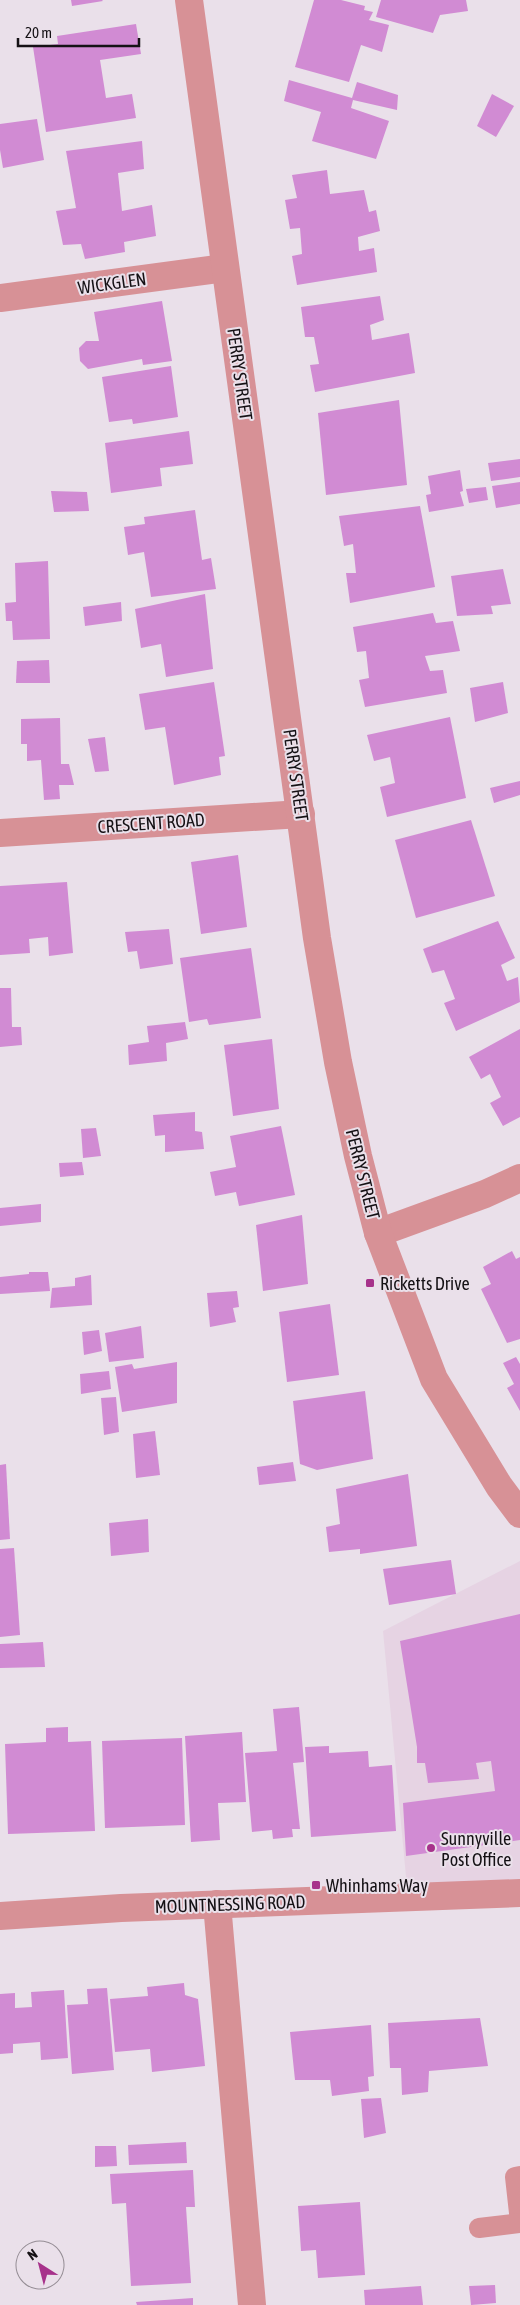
<svg xmlns="http://www.w3.org/2000/svg" width="520" height="2305" font-family="'Asap Condensed',sans-serif">
	<style>
		.commercial { fill: #e6d3e3 }
		.building { fill: #d18bd3 }
		.lines { fill: none; stroke-linecap: round; stroke-linejoin: round }
		.service { stroke: #d79196; stroke-width: 20 }
		.minor { stroke: #d79196; stroke-width: 28 }
		.tertiary { stroke: #d79196; stroke-width: 28 }
		.poi-dot { fill: #a7328b; stroke: #eae0ea; stroke-width: 2 }
		.labels { text-anchor: middle; dominant-baseline: central; stroke-width: 4; stroke-linejoin: round; paint-order: stroke }
		.street-label { font-size: 18px; fill: #151115; stroke: #eae0ea }
		.poi-label { font-size: 18px; fill: #151115; stroke: #eae0ea; text-anchor: start }
	</style>
	<rect width="100%" height="100%" fill="#eae0ea"/>
	<polygon class="commercial" points="520,1561 520,1894 409,1909 383,1631"/>
	<g class="building">
		<polygon points="71,0 102,0 103,1 72,6"/>
		<polygon points="314,0 341,0 365,6 364,10 373,12 369,20 389,25 382,52 361,45 349,82 295,67"/>
		<polygon points="381,0 466,0 468,11 440,15 433,33 376,17"/>
		<polygon points="136,24 141,54 100,60 106,98 132,94 136,118 46,132 33,47 58,44 57,36"/>
		<polygon points="289,80 352,98 357,82 398,95 397,110 353,100 351,108 389,121 376,159 312,141 321,112 284,101"/>
		<polygon points="492,94 514,106 496,137 477,126"/>
		<polygon points="37,119 44,160 3,168 0,150 0,124"/>
		<polygon points="142,141 144,169 118,173 122,211 152,205 156,236 124,242 125,252 85,259 81,244 63,245 56,211 76,208 66,151"/>
		<polygon points="327,170 330,194 364,190 369,212 376,210 380,231 358,237 359,251 374,248 377,272 297,285 292,256 302,254 300,228 290,229 285,200 297,198 292,175"/>
		<polygon points="380,296 384,320 370,325 372,340 409,333 415,373 315,392 310,365 319,364 314,337 305,337 301,307"/>
		<polygon points="162,301 172,361 143,365 142,359 88,369 80,361 79,348 86,341 99,341 94,312"/>
		<polygon points="171,366 178,417 133,424 132,419 109,422 102,377"/>
		<polygon points="399,400 407,485 326,495 318,413"/>
		<polygon points="189,431 193,464 160,468 162,486 111,493 105,443"/>
		<polygon points="520,459 520,477 491,481 488,463"/>
		<polygon points="460,470 463,491 460,492 464,506 429,512 426,495 431,494 428,476"/>
		<polygon points="520,482 520,504 496,508 492,486"/>
		<polygon points="486,487 488,500 469,503 466,489"/>
		<polygon points="51,491 87,492 89,511 54,512"/>
		<polygon points="420,506 435,587 350,603 346,573 356,573 353,544 344,546 339,516"/>
		<polygon points="195,510 202,560 211,558 216,589 151,597 144,552 128,555 124,527 145,524 144,517"/>
		<polygon points="48,561 50,639 13,640 12,621 6,621 5,603 16,602 15,563"/>
		<polygon points="503,569 511,604 491,606 493,614 457,616 451,576"/>
		<polygon points="205,594 213,669 166,677 161,644 141,648 135,609"/>
		<polygon points="121,602 122,621 85,626 83,607"/>
		<polygon points="433,613 436,623 453,621 460,651 425,656 430,671 443,670 447,693 365,707 359,680 369,678 366,651 357,652 353,627"/>
		<polygon points="49,660 50,683 16,683 17,661"/>
		<polygon points="214,682 225,756 219,757 221,775 174,785 165,727 145,730 139,694"/>
		<polygon points="503,682 508,713 475,722 470,688"/>
		<polygon points="450,717 466,798 387,817 380,787 395,783 390,757 374,761 367,735"/>
		<polygon points="60,718 61,764 69,764 74,785 59,785 60,799 44,800 41,760 27,761 27,744 21,744 21,719"/>
		<polygon points="105,737 109,771 95,772 88,739"/>
		<polygon points="520,781 520,795 494,803 490,788"/>
		<polygon points="471,820 495,896 416,918 395,840"/>
		<polygon points="238,855 247,927 201,934 191,862"/>
		<polygon points="67,882 73,953 49,956 48,937 29,939 30,953 0,955 0,886"/>
		<polygon points="498,921 515,958 501,965 507,981 518,977 520,1002 456,1031 444,1003 455,999 444,970 432,973 423,949"/>
		<polygon points="169,929 173,964 140,969 137,951 128,952 125,932"/>
		<polygon points="251,948 261,1018 209,1025 207,1019 189,1022 180,958"/>
		<polygon points="0,988 11,988 12,1027 21,1027 22,1045 0,1047"/>
		<polygon points="185,1022 188,1039 166,1043 167,1061 129,1065 128,1045 149,1042 147,1026"/>
		<polygon points="520,1029 520,1117 503,1126 490,1103 501,1097 490,1074 481,1079 469,1057"/>
		<polygon points="272,1039 279,1109 233,1116 224,1045"/>
		<polygon points="195,1112 195,1131 202,1132 204,1149 165,1152 165,1135 155,1136 153,1115"/>
		<polygon points="281,1126 295,1195 239,1206 236,1192 215,1196 210,1172 236,1167 230,1136"/>
		<polygon points="96,1128 101,1156 83,1158 81,1129"/>
		<polygon points="82,1162 84,1175 60,1177 59,1163"/>
		<polygon points="41,1204 41,1222 0,1226 0,1208"/>
		<polygon points="302,1215 308,1284 263,1291 256,1225"/>
		<polygon points="512,1251 516,1259 520,1257 520,1339 507,1343 481,1289 491,1284 483,1267"/>
		<polygon points="29,1272 48,1272 50,1291 0,1294 0,1277 29,1274"/>
		<polygon points="91,1275 92,1305 50,1308 52,1288 75,1286 75,1278"/>
		<polygon points="237,1291 239,1307 233,1308 236,1322 210,1327 207,1293"/>
		<polygon points="330,1304 339,1375 287,1382 279,1312"/>
		<polygon points="141,1326 144,1358 109,1362 105,1333"/>
		<polygon points="99,1330 102,1351 84,1355 82,1332"/>
		<polygon points="516,1357 520,1364 520,1411 507,1388 514,1384 503,1363"/>
		<polygon points="177,1362 177,1403 122,1412 115,1367 132,1364 134,1369"/>
		<polygon points="109,1371 111,1389 81,1394 80,1374"/>
		<polygon points="365,1391 373,1459 317,1470 300,1464 293,1401"/>
		<polygon points="116,1397 119,1432 104,1435 101,1398"/>
		<polygon points="155,1431 160,1475 136,1478 133,1434"/>
		<polygon points="293,1462 296,1481 259,1485 257,1467"/>
		<polygon points="6,1464 10,1539 0,1540 0,1465"/>
		<polygon points="408,1474 417,1546 360,1554 360,1549 329,1552 326,1527 340,1524 336,1489"/>
		<polygon points="148,1519 149,1552 111,1556 109,1523"/>
		<polygon points="14,1548 20,1635 0,1637 0,1549"/>
		<polygon points="451,1560 456,1594 389,1605 383,1569"/>
		<polygon points="520,1614 520,1840 406,1856 403,1803 495,1791 491,1761 476,1763 479,1779 428,1783 425,1763 417,1763 417,1747 400,1641"/>
		<polygon points="43,1642 45,1667 0,1668 0,1644"/>
		<polygon points="299,1707 304,1762 293,1763 300,1829 292,1829 293,1837 273,1839 272,1830 252,1832 245,1753 277,1751 273,1709"/>
		<polygon points="68,1727 68,1742 91,1741 95,1831 8,1834 5,1744 46,1742 46,1728"/>
		<polygon points="242,1732 246,1802 218,1803 220,1840 191,1842 185,1736"/>
		<polygon points="182,1738 185,1825 105,1828 102,1741"/>
		<polygon points="329,1746 329,1753 368,1751 369,1767 392,1765 396,1831 311,1837 305,1747"/>
		<polygon points="184,1983 185,1995 198,1999 205,2066 152,2072 150,2049 115,2052 110,1999 148,1996 147,1987"/>
		<polygon points="107,1988 114,2070 72,2074 67,2005 88,2004 87,1989"/>
		<polygon points="64,1990 68,2058 41,2060 40,2042 13,2044 13,2053 0,2054 0,1994 15,1993 15,2008 32,2007 31,1992"/>
		<polygon points="480,2018 488,2066 429,2071 428,2092 402,2095 401,2068 390,2068 388,2023"/>
		<polygon points="371,2025 374,2076 368,2077 369,2091 332,2096 330,2080 295,2080 290,2032"/>
		<polygon points="381,2098 386,2133 364,2138 361,2099"/>
		<polygon points="186,2142 187,2163 129,2165 128,2145"/>
		<polygon points="95,2146 116,2146 117,2166 95,2167"/>
		<polygon points="193,2170 195,2207 186,2207 191,2283 131,2286 126,2203 112,2204 110,2174"/>
		<polygon points="360,2202 365,2275 318,2278 316,2250 301,2251 298,2206"/>
		<polygon points="495,2285 496,2303 471,2305 469,2286"/>
		<polygon points="421,2286 423,2305 365,2305 364,2290"/>
		<polygon points="193,2298 193,2305 137,2305 136,2302"/>
	</g>
	<g class="lines">
		<g class="service">
			<polyline points="520,2176 515,2177 520,2222"/>
			<polyline points="479,2228 520,2223"/>
		</g>
		<g class="minor">
			<polyline points="0,298 225,268"/>
			<polyline points="0,833 301,814"/>
			<polyline points="378,1233 485,1194 520,1178"/>
			<polyline points="217,1904 252,2305"/>
		</g>
		<g class="tertiary">
			<polyline points="189,0 317,938 338,1062 358,1156 378,1233 434,1379 499,1486 520,1514"/>
			<polyline points="0,1916 121,1908 520,1893"/>
		</g>
	</g>
	<g class="poi-dot">
		<rect x="365" y="1278" width="10" height="10" rx="2.5"/>
		<circle cx="431" cy="1848" r="5"/>
		<rect x="311" y="1880" width="10" height="10" rx="2.5"/>
	</g>
	<g class="labels">
		<g class="street-label">
			<text transform="translate(112 283) rotate(-8)">WICKGLEN</text>
			<text transform="translate(240 374) rotate(82)">PERRY STREET</text>
			<text transform="translate(296 775) rotate(82)">PERRY STREET</text>
			<text transform="translate(151 823) rotate(-4)">CRESCENT ROAD</text>
			<text transform="translate(363 1174) rotate(76)">PERRY STREET</text>
			<text transform="translate(230 1904) rotate(-2)">MOUNTNESSING ROAD</text>
		</g>
		<g class="poi-label">
			<text x="380" y="1283">Ricketts Drive</text>
			<text x="441" y="1838">Sunnyville<tspan x="441" dy="21">Post Office</tspan></text>
			<text x="326" y="1885">Whinhams Way</text>
		</g>
	</g>
	<g transform="translate(40 2265) rotate(324)"><circle r="24" fill="#eae0ea" stroke="#958d95"/>
	<path d="M0-4L9 19L0 12L-9 19Z" fill="#a7328b"/>
	<text y="-8" font-size="14" font-weight="bold" text-anchor="middle" fill="#151115">N</text>
	</g>
	<path d="M18 38v8h121v-8" fill="none" stroke="#151115" stroke-width="2.5"/>
	<text x="25" y="38" font-size="15" fill="#151115" stroke="#eae0ea" stroke-width="4" paint-order="stroke">20 m</text>
</svg>
